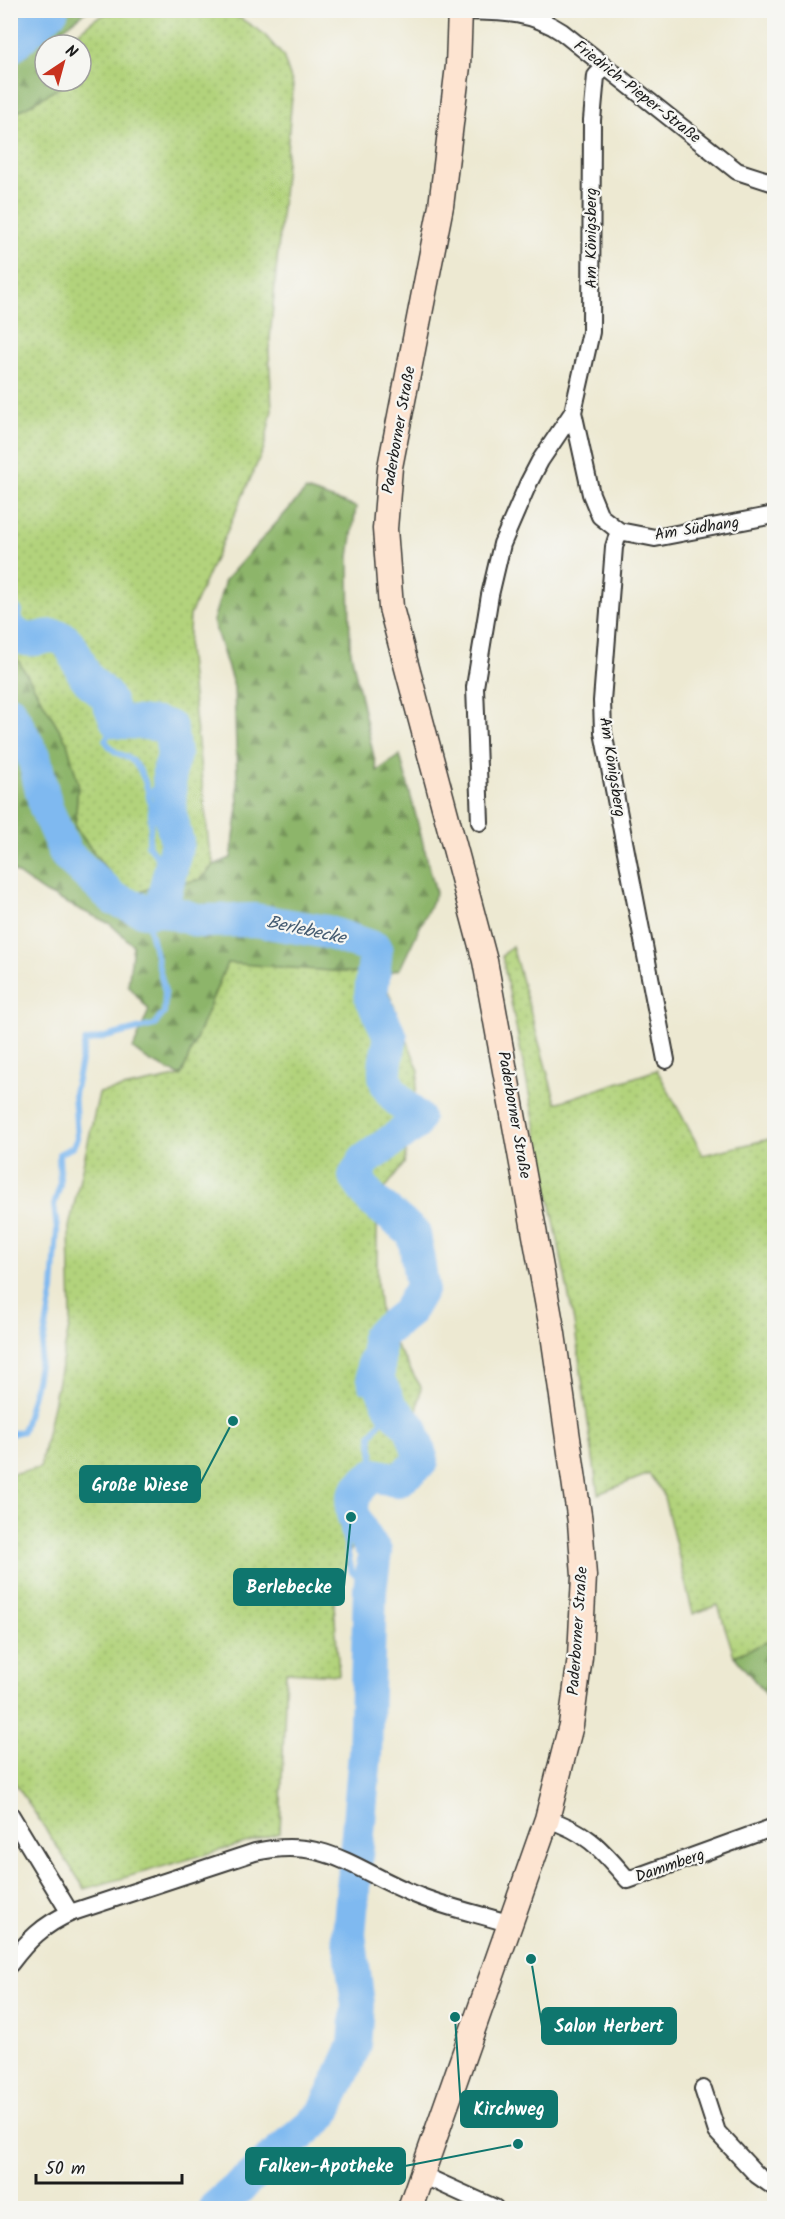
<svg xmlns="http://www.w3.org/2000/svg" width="785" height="2219" font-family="Kalam,sans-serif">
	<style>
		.grass { fill: url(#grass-dots); stroke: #67784c; stroke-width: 1.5 }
		.forest { fill: url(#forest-firs); stroke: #546844; stroke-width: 1.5 }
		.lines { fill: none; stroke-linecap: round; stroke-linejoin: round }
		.stream { stroke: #7fb9f0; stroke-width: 6 }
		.river { stroke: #7fb9f0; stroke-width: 34 }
		.minor-casing { stroke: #3b3b37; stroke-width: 20 }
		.secondary-casing { stroke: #3b3b37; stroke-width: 27 }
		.minor { stroke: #fff; stroke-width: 16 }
		.secondary { stroke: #fde4d1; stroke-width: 24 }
		.labels { text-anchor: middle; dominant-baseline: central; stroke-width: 4.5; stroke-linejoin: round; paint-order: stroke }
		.street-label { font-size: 16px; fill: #1c1c1c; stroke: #f6f6f2 }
		.water-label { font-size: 18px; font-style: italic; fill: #445b71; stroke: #f6f6f2 }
		.leader { fill: none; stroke: #0f766e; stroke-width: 2 }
		.callout-dot { fill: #0f766e; stroke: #f6f6f2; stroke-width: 2 }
		.callout { fill: #0f766e; stroke: #0f766e; stroke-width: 2 }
		.callout-label { font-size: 18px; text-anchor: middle; font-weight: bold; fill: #fff }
	</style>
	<defs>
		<pattern id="grass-dots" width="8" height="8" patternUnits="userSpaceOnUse" patternTransform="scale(1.5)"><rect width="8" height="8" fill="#b2d37b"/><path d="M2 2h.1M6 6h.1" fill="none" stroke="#98b56a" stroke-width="1.8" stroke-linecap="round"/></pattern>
		<pattern id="forest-firs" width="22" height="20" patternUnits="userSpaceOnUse" patternTransform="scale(1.5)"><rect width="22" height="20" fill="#8db56b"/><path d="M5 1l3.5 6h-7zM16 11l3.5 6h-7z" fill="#729257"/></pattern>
	</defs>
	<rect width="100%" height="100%" fill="#f6f6f2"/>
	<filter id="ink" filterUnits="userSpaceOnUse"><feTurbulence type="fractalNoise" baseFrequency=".0167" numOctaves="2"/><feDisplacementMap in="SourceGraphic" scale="12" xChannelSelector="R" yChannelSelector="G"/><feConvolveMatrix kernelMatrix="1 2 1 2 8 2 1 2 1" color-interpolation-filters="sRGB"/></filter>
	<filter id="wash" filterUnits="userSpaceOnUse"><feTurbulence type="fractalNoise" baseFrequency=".008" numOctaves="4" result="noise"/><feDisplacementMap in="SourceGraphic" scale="24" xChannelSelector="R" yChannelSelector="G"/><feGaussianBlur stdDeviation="1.35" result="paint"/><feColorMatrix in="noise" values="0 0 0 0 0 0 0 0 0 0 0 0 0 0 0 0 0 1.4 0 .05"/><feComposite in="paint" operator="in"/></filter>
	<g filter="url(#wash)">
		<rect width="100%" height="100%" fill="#ede9d2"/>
		<g class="grass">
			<polygon points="113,11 229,11 263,33 283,56 293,85 269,350 272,410 264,448 190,615 188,649 209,847 214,865 199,880 150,888 131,896 103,865 75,827 78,783 15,655 11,652 10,116 69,81 81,81 81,45 62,45 95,19"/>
			<polygon points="512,946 556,1103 657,1070 703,1155 774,1138 774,1639 734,1656 718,1605 693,1614 663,1493 649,1474 598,1494 574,1322 502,956"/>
			<polygon points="227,962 382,975 419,1071 404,1164 377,1199 377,1282 381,1321 421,1387 410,1456 368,1495 334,1604 339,1675 286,1672 280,1833 85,1889 11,1777 10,1474 40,1468 71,1318 69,1227 99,1093 181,1076"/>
		</g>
		<g class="forest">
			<polygon points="11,10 87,11 57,33 60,45 45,45 45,81 69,82 11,116"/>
			<polygon points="306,490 356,507 349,557 350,648 377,771 400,755 436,893 400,969 382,975 227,963 181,1076 149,1061 133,1049 149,1010 128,985 133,945 110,924 42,891 11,869 11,652 15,655 67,742 78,783 75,827 103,865 131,896 150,888 199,880 214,865 231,858 238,808 234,687 213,621 225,580"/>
			<polygon points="774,1639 774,1704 734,1656"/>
		</g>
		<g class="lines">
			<g class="stream">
				<polyline points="10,598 20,611 10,626"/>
				<path d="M117 721 105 740C117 759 126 753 134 762 152 783 154 820 148 845L157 857 170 866"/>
				<polyline points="149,797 154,789 169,780"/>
				<polyline points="150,820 163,818 170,821"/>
				<path d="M378 1336C357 1354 356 1363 362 1390L382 1388"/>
				<polyline points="10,1434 23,1431 35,1386 53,1290 57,1230 54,1205 60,1185 59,1154 73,1147 77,1138 74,1093 85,1042 154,1025 164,1013 165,992 145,911"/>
				<polyline points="374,1475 371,1435 391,1407"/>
				<polyline points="351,1517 343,1530 352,1572 370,1583"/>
			</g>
			<g class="river">
				<polyline points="10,47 52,10"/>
				<path d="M10 629C32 652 43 629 63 639 74 645 78 664 85 675 90 683 99 688 105 695 110 702 113 713 117 721 133 724 158 721 170 728L174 755 169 771 170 814 177 842 161 909"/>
				<path d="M10 712 34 757 46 808 66 854 114 899 145 911 161 909 200 921 255 920 327 932 376 949 371 996 391 1038C379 1084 383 1086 417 1118L414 1125 365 1160 355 1176 371 1199 414 1234 422 1287 407 1313 378 1336V1380L391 1407 411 1428 422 1461 398 1480 374 1475C336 1501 355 1523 375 1552L370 1589 365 1754 349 1934 358 2005 355 2045 323 2115 215 2208"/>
			</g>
		</g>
	</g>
	<g filter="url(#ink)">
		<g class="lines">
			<defs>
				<g id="minor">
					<path d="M460 11C497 12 529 10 562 32L737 171 774 183"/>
					<polyline points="605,67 596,76 592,120 591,332 573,412 591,494 600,516 619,531 655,538 774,515"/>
					<polyline points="619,531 614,547 602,701 603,732 666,1060"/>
					<polyline points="480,822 475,687 490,595 502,544 528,484 540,461 573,412"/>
					<polyline points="10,1814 70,1913"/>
					<path d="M547 1819C588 1832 601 1849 628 1880L774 1827"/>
					<path d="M10 1964C28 1940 43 1925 70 1913L255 1852C325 1836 354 1870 414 1894 444 1907 479 1914 511 1924"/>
					<polyline points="703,2089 717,2132 757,2175 774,2187"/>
					<polyline points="420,2174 495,2208"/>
				</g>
				<polyline id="secondary" points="410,2208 547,1819 571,1725 580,1657 584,1576 580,1522 553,1334 485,961 391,608 385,529 390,467 441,206 458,66 460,10"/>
			</defs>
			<use href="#minor" class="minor-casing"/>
			<use href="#secondary" class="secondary-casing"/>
			<use href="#minor" class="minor"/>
			<use href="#secondary" class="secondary"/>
		</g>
	</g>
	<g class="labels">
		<g class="street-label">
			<text transform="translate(637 92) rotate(38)">Friedrich-Pieper-Straße</text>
			<text transform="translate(591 238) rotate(-90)">Am Königsberg</text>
			<text transform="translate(399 430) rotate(-80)">Paderborner Straße</text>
			<text transform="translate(697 529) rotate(-9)">Am Südhang</text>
			<text transform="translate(612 767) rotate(81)">Am Königsberg</text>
			<text transform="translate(514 1115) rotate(80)">Paderborner Straße</text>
			<text transform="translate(578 1631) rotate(-86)">Paderborner Straße</text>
			<text transform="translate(670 1866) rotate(-19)">Dammberg</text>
		</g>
		<g class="water-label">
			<text transform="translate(306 931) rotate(12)">Berlebecke</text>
		</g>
	</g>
	<path class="leader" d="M233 1421L200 1484M351 1517L344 1587M531 1959L542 2026M455 2017L461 2109M518 2144L405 2166"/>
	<g class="callout-dot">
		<circle cx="233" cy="1421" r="6"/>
		<circle cx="351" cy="1517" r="6"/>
		<circle cx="531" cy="1959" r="6"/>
		<circle cx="455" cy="2017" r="6"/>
		<circle cx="518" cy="2144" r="6"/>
	</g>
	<g class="callout">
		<rect x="80" y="1466" width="120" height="36" rx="6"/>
		<rect x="234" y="1569" width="110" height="36" rx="6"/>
		<rect x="542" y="2008" width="134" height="36" rx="6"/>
		<rect x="461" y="2091" width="96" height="36" rx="6"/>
		<rect x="246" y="2148" width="159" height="36" rx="6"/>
	</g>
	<g class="callout-label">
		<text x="140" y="1491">Große Wiese</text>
		<text x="289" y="1593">Berlebecke</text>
		<text x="609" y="2032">Salon Herbert</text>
		<text x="509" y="2115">Kirchweg</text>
		<text x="326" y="2172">Falken-Apotheke</text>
	</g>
	<rect width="785" height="2219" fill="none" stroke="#f6f6f2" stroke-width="36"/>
	<g transform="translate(63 63) rotate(36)"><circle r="28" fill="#f6f6f2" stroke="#9f9f9c" stroke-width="1.5"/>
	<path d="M0-4.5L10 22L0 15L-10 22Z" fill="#c8321e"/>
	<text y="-9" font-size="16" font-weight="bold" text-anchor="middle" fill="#1c1c1c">N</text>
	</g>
	<path d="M36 2174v9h146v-9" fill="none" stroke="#1c1c1c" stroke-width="3"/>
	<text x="45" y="2174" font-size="18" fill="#1c1c1c" stroke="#f6f6f2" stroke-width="4.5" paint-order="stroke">50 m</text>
</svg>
